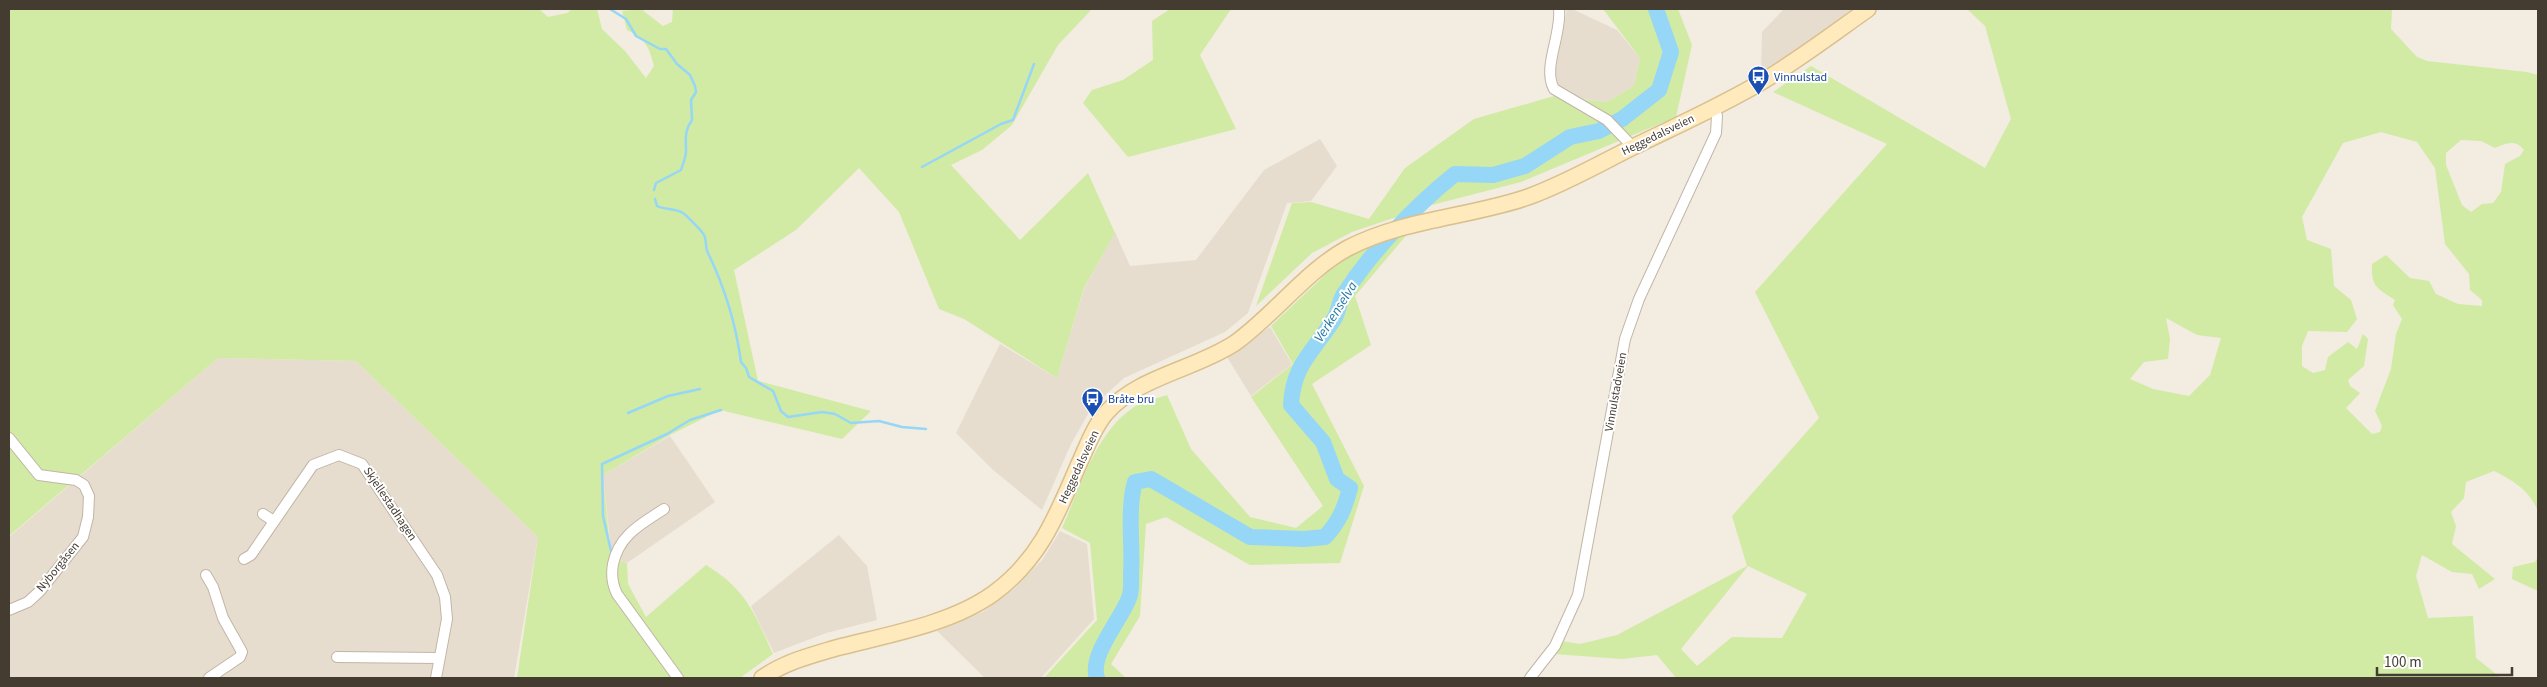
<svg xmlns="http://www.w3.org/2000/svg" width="2547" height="687" font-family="'Source Sans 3',sans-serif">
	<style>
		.residential { fill: #e7ddce }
		.green { fill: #d1eba5; fill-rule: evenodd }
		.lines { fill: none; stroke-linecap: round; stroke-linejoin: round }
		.stream { stroke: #96d6f6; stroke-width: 2.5 }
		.river { stroke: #96d6f6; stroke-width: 16 }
		.minor-casing { stroke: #c1b5a6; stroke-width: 12 }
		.secondary-casing { stroke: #d9c08d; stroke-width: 18 }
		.minor { stroke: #fff; stroke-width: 10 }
		.secondary { stroke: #ffeabe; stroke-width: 15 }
		.labels { text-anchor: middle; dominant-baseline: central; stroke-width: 4; stroke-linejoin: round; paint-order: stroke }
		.transit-label { font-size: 12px; fill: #164399; stroke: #fff; text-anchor: start }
		.street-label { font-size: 12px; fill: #443b31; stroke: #fff }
		.water-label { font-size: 14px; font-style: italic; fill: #2078a6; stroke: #fff }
	</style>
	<rect width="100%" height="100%" fill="#f2ece1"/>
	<g class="residential">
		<polygon points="1567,9 1572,9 1617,30 1640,58 1634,86 1607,102 1569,97 1553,83"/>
		<polygon points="1784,9 1858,9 1761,77 1762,32"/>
		<polygon points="1320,139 1337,166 1311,201 1287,203 1248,313 1225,332 1124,378 1092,407 1071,444 1042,510 992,469 956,433 1000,344 1057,378 1084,289 1115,232 1130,266 1196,260 1264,170"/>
		<polygon points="1270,327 1292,364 1251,396 1227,357"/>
		<polygon points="218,358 356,361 538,537 514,678 9,678 9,537"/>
		<polygon points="670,436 715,502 627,563 612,559 603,475"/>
		<polygon points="1060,531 1087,544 1094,619 1041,678 985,678 937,631 983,612 1015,588 1043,559"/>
		<polygon points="839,535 867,566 877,620 826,633 774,653 751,606"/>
	</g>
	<g class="green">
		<path d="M9 9H539L548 17 567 13 572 9H597L602 29 625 51 646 78 654 66C649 47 646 39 627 30L622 11 641 9 663 26 672 22 673 9H1092L1058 45 1012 125 982 150 951 165 1020 240 1088 173 1115 233 1084 288 1057 378 964 319 939 309 899 212 859 168 796 230 734 270 758 381 871 411 842 439 720 410 670 435 603 475 611 559 627 563 628 584 646 617 706 565C746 589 755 614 773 654L740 678H517L538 537 356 361 218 358 9 536Z"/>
		<polygon points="1170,9 1231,9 1200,55 1236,129 1128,157 1083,103 1092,90 1123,80 1153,60 1152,21"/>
		<polygon points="1603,9 1678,9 1692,45 1676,117 1521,182 1432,205 1352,232 1312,253 1256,306 1292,203 1311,202 1369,219 1405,168 1474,119 1554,96 1607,102 1634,86 1640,58"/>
		<path d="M1967 9H2392L2391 29 2417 57 2427 61 2527 72 2538 75V511C2529 490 2514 481 2494 471L2466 482 2464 498 2451 512 2456 526 2452 544 2495 579 2479 589 2472 574 2452 572 2422 555 2416 576 2428 618 2473 616 2476 658 2501 678H2530H1676L1657 655 1622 659 1554 654 1561 641 1580 644 1617 635 1747 566 1732 516 1819 418 1755 292 1887 144 1773 92 1811 66 1985 168 2011 119 1985 26ZM2381 132 2417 142 2435 168 2445 244 2469 274 2470 290 2482 300V306L2458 304 2436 294 2429 281 2410 278 2386 255 2372 264C2371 287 2377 288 2395 300L2393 305 2402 319 2396 334 2391 369 2375 411 2382 426 2380 432 2372 434 2346 408 2360 393 2350 386 2348 380 2364 366 2368 339 2363 334 2357 349 2348 342 2328 357 2325 370 2313 373 2302 366V346L2308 331 2347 332 2357 319 2351 300 2334 286 2331 249 2307 240 2302 217 2343 143ZM2461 140 2481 141 2495 148C2507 143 2515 139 2524 150L2520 156 2505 164 2501 192 2493 203 2482 204 2471 212 2462 205 2446 165V153ZM2166 318 2197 335 2221 338 2210 375 2189 396 2153 389 2130 379 2144 362 2168 359 2170 339ZM1748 566 1807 594 1782 638 1732 637 1697 666 1681 649Z"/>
		<path d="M1409 232 1355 296 1371 345 1312 384 1364 486 1340 563 1250 565 1166 517 1146 524 1140 616 1111 664 1126 678H1044L1097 620 1090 543 1062 528C1081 486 1097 426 1141 403 1149 400 1159 398 1167 395L1191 449 1250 517 1296 528 1323 506 1251 397 1293 364 1271 326 1328 272 1356 252Z"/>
		<polygon points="2538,557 2538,591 2512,579 2513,567 2535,562"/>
	</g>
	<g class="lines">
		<g class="stream">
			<path d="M610 9 626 19 636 36 660 49H666L677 64 690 75 695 86 696 92 691 100 692 120C684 131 686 139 686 151 686 157 683 164 681 170L656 183 654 190"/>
			<polyline points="922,167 1001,124 1013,120 1034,64"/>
			<path d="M655 199 657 206C665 210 675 208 683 213 687 216 702 231 704 235 707 241 705 248 708 253 724 286 736 325 741 362L746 368 749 377 773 391 781 411 788 417 822 412 835 414 851 423 879 421 902 427 926 429"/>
			<polyline points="628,413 668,396 700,389"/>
			<polyline points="611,551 603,516 602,464 667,434 690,420 721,410"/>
		</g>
		<path class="river" d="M1097 678C1089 655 1121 620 1129 598 1132 591 1131 582 1131 575 1133 546 1127 509 1135 482L1151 479 1250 537 1304 539 1325 537C1339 522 1345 508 1350 488L1337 479 1323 442 1291 405C1293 364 1314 351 1334 319 1339 311 1339 301 1344 294 1372 251 1415 206 1455 174L1493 175 1525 166 1570 137 1599 131 1622 119 1659 90 1671 52 1656 9"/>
		<defs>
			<g id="minor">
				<path d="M1559 9C1562 34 1542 68 1554 89L1607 120 1633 147"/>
				<polyline points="9,438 39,475 76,480 84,485 89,496 88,517 83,537 40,591 28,602 9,610"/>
				<path d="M664 509C641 524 619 535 613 564 611 575 612 584 617 594L678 678"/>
				<polyline points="263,514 272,520"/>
				<polyline points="244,559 251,555 313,465 339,455 362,464 437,575 445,597 447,619 436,678"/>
				<polyline points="206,575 213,587 223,618 242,652 240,657 209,678"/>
				<polyline points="337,657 439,658"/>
				<polyline points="1530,678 1555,646 1578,595 1625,339 1639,299 1716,133 1717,116 1714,108"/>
			</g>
			<path id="secondary" d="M762 678C785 662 809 656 836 648 886 635 952 624 994 593 1040 559 1056 517 1078 466 1086 449 1093 428 1106 413 1139 376 1194 370 1235 343 1274 315 1307 270 1348 248 1404 219 1470 217 1528 197 1564 184 1597 165 1631 148 1676 126 1721 106 1763 81 1800 59 1834 33 1868 9"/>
		</defs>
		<use href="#minor" class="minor-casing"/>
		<use href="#secondary" class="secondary-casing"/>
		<use href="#minor" class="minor"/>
		<use href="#secondary" class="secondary"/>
	</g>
	<defs>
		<symbol id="bus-pin" viewBox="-11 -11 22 30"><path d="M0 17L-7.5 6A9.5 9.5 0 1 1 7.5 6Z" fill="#1a4fb4" stroke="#fff"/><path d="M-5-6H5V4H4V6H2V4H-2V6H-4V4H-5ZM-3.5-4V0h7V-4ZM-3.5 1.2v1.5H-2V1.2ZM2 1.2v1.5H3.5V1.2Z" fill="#fff"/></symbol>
	</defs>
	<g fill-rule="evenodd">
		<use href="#bus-pin" x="1746" y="64" width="25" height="34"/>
		<use href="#bus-pin" x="1080" y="386" width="25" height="34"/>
	</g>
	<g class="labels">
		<g class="transit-label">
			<text x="1774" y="77">Vinnulstad</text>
			<text x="1108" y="399">Bråte bru</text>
		</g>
		<g class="street-label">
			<text transform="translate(1658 135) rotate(-26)">Heggedalsveien</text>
			<text transform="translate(1616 392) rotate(-80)">Vinnulstadveien</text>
			<text transform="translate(1079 467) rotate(-65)">Heggedalsveien</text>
			<text transform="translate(390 504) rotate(56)">Skjellestadhagen</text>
			<text transform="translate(58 567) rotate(-51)">Nyborgåsen</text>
		</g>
		<g class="water-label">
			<text transform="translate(1336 312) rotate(-58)">Verkenselva</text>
		</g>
	</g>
	<rect width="2547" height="687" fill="none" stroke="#443b31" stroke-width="20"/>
	<path d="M2377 667v8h135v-8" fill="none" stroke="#443b31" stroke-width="2.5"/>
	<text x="2384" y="667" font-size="15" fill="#443b31" stroke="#ffffff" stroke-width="4" paint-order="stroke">100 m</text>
</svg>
